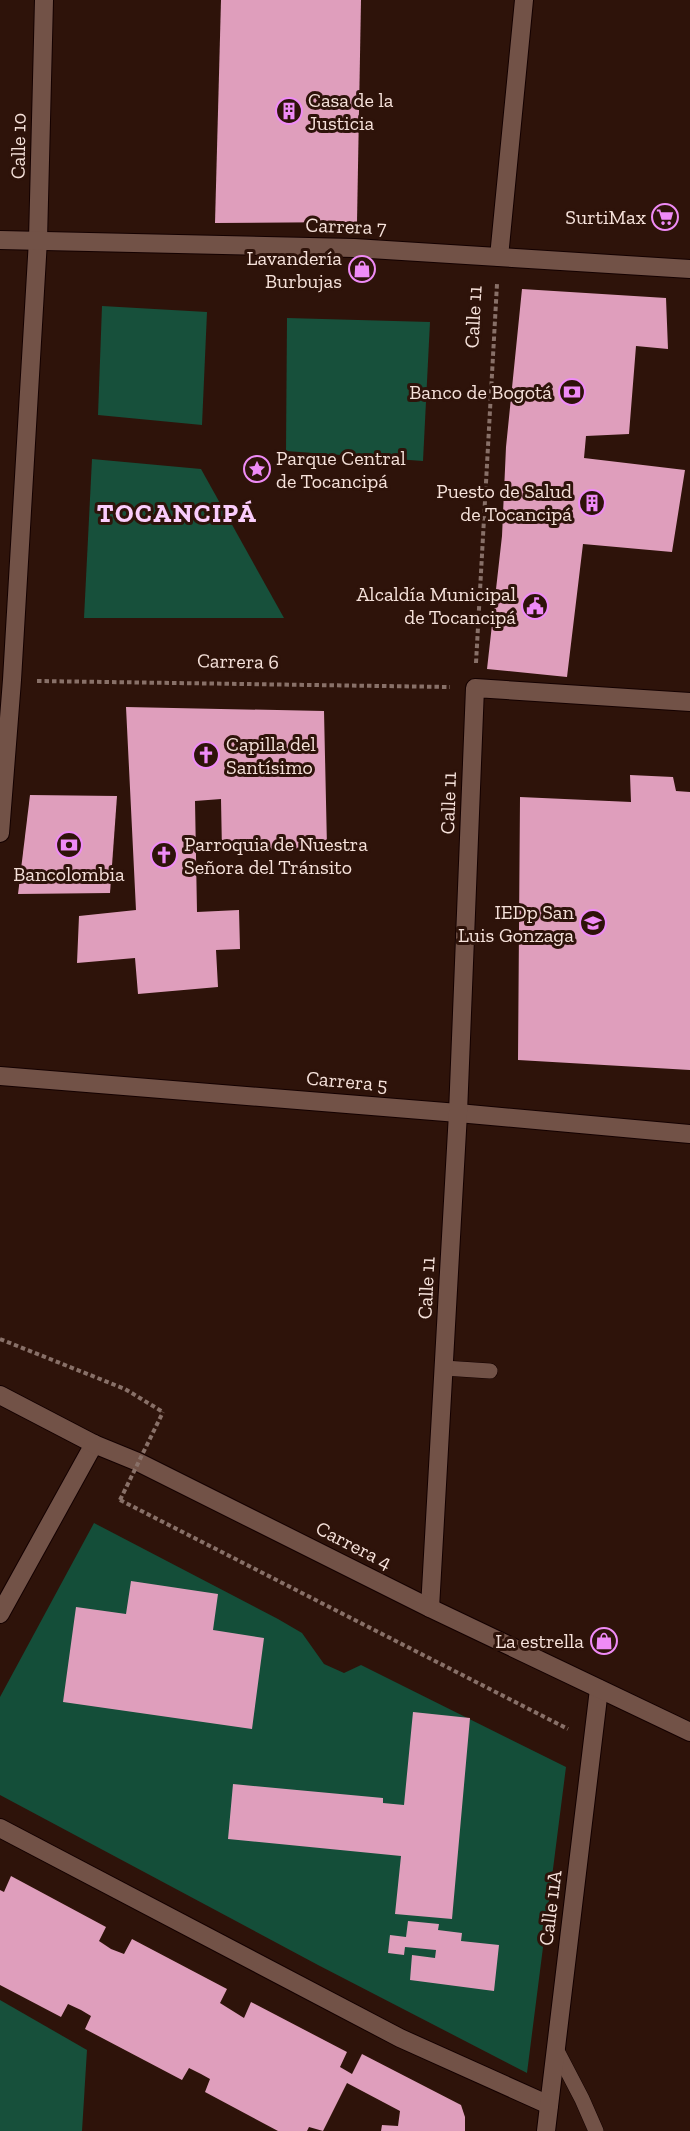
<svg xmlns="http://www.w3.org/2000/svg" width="690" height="2131" font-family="'Zilla Slab',serif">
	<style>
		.green { fill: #144e39 }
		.forest { fill: #17503b }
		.building { fill: #df9ebc }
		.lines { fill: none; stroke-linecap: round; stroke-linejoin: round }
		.service-casing { stroke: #140100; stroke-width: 16 }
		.minor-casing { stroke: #140100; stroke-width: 20 }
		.tertiary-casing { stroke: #140100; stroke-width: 20 }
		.secondary-casing { stroke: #140100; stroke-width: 20 }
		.path { stroke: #887068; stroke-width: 4; stroke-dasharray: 4.5 3; stroke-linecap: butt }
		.service { stroke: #725247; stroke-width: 15 }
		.minor { stroke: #725247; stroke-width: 18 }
		.tertiary { stroke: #725247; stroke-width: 18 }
		.secondary { stroke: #725247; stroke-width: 18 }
		.path-bridge { stroke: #887068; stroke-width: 4; stroke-dasharray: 4.5 3; stroke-linecap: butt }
		.labels { text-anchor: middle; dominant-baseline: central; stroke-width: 6; stroke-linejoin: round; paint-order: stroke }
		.poi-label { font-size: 20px; fill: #f6e2db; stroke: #2e130a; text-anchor: end }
		.street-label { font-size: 20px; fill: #f6e2db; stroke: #2e130a }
		.district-label { font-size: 26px; font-weight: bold; letter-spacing: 1.5px; fill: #facdfc; stroke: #2e130a }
	</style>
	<rect width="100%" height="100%" fill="#2e130a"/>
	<polygon class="green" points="94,1523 278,1619 302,1633 324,1664 344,1673 361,1665 566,1767 527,2073 318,1965 0,1795 0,1697"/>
	<g class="forest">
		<polygon points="102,306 207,312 202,425 98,415"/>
		<polygon points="287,318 430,322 423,461 286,451"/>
		<polygon points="92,459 201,469 284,618 84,618"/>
		<polygon points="0,2000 87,2050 82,2131 0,2131"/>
	</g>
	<g class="building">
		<polygon points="221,0 361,0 357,222 215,223"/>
		<polygon points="522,289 666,298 668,349 636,346 629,434 586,436 584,458 685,470 672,552 583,544 567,677 487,669 502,536 506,447"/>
		<polygon points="126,707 324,711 327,847 222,852 221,799 195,801 197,912 239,910 240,949 216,950 218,987 138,994 135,958 77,963 79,916 136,910"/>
		<polygon points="630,775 673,777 676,791 690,792 690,1070 518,1060 520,797 631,802"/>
		<polygon points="30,795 117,796 110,893 18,894"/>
		<polygon points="131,1581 218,1594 213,1630 264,1638 252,1729 63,1702 76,1607 126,1614"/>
		<polygon points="413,1712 470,1718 452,1919 395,1914 401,1856 228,1839 233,1784 383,1798 383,1803 404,1805"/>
		<polygon points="11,1876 106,1927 99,1941 111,1949 124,1954 132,1939 227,1989 220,2003 244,2018 251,2002 347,2052 340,2067 352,2074 362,2054 461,2105 465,2117 465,2131 381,2131 382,2125 398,2126 400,2111 347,2083 323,2131 309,2127 307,2131 278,2131 205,2092 210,2079 201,2074 189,2068 182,2080 85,2029 91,2016 81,2010 68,2004 61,2017 0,1985 0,1890 4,1892"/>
		<polygon points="408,1921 439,1924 438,1930 462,1933 461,1941 499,1945 494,1991 410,1980 412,1955 435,1958 436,1950 405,1947 404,1955 388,1953 390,1935 406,1937"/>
	</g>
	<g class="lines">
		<defs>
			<g id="service">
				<polyline points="444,1368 490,1371"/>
				<polyline points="556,2049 582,2099 596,2131"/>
			</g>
			<g id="minor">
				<polyline points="499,257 524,0"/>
				<polyline points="0,833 12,680 38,240 44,0"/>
				<polyline points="0,1076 458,1113 690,1134"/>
				<polyline points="430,1608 458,1113 475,688 690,702"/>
				<polyline points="0,1614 94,1444"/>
				<polyline points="0,1828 400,2038 549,2105"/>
			</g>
			<g id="tertiary">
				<polyline points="0,240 354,248 690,269"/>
				<polyline points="546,2131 599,1689"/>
			</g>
			<polyline id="secondary" points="0,1395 94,1444 138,1462 430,1608 690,1732"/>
		</defs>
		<use href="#service" class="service-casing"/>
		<use href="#minor" class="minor-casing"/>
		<use href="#tertiary" class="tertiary-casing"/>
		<use href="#secondary" class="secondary-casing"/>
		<g class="path">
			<polyline points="476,663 497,284"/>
			<polyline points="37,681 450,687"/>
			<polyline points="0,1339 125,1389 163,1412"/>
			<polyline points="120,1500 568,1729"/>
		</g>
		<use href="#service" class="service"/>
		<use href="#minor" class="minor"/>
		<use href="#tertiary" class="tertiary"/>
		<use href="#secondary" class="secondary"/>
		<polyline class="path-bridge" points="120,1500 163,1412"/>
	</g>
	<defs>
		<symbol id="building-ring" viewBox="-11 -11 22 22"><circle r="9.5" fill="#2e130a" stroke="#ef8bf6" stroke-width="1.5"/><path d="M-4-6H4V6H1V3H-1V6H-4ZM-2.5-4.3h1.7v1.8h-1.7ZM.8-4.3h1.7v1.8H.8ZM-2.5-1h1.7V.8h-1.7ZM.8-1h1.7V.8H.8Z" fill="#ef8bf6"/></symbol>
		<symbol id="supermarket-ring" viewBox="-11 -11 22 22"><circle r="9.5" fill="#2e130a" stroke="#ef8bf6" stroke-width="1.5"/><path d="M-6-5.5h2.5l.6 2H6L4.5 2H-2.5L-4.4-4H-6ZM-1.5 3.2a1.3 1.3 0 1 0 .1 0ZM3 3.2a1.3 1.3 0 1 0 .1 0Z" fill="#ef8bf6"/></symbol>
		<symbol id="shop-ring" viewBox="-11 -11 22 22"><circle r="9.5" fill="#2e130a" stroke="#ef8bf6" stroke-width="1.5"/><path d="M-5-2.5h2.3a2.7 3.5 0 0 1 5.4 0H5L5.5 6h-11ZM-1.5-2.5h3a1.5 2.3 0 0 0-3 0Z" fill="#ef8bf6"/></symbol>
		<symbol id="bank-ring" viewBox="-11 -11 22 22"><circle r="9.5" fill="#2e130a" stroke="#ef8bf6" stroke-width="1.5"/><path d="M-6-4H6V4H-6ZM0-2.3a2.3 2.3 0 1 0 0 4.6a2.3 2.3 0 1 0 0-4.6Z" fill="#ef8bf6"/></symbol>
		<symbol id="sight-ring" viewBox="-11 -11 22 22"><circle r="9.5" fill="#2e130a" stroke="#ef8bf6" stroke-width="1.5"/><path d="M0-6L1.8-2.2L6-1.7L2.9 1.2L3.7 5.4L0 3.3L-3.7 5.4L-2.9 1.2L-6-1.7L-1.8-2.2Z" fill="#ef8bf6"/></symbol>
		<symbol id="civic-ring" viewBox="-11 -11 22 22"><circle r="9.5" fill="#2e130a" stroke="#ef8bf6" stroke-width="1.5"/><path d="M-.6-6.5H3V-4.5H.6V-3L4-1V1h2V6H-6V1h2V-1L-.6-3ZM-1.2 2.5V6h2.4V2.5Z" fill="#ef8bf6"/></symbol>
		<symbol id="church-ring" viewBox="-11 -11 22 22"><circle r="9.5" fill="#2e130a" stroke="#ef8bf6" stroke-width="1.5"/><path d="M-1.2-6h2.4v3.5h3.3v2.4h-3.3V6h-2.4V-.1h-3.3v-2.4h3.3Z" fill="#ef8bf6"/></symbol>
		<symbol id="school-ring" viewBox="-11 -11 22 22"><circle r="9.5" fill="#2e130a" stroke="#ef8bf6" stroke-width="1.5"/><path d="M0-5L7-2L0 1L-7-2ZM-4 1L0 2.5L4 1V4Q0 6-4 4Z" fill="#ef8bf6"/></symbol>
	</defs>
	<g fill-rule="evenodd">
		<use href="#building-ring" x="274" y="96" width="30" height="30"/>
		<use href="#supermarket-ring" x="650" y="202" width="30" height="30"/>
		<use href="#shop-ring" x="347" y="254" width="30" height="30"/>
		<use href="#bank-ring" x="557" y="377" width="30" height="30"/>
		<use href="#sight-ring" x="242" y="454" width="30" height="30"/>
		<use href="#building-ring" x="577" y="488" width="30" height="30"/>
		<use href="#civic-ring" x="520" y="591" width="30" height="30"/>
		<use href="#church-ring" x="191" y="740" width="30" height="30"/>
		<use href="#bank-ring" x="54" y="830" width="30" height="30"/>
		<use href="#church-ring" x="149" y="840" width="30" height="30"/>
		<use href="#school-ring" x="578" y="908" width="30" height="30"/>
		<use href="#shop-ring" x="589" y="1626" width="30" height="30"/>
	</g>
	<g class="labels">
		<g class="poi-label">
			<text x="308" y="100" text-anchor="start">Casa de la<tspan x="308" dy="23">Justicia</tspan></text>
			<text x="646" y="217">SurtiMax</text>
			<text x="342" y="258">Lavandería<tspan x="342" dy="23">Burbujas</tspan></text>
			<text x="552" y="392">Banco de Bogotá</text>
			<text x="276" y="458" text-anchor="start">Parque Central<tspan x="276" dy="23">de Tocancipá</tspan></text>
			<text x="572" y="491">Puesto de Salud<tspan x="572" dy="23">de Tocancipá</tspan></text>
			<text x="516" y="594">Alcaldía Municipal<tspan x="516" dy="23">de Tocancipá</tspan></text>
			<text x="226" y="744" text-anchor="start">Capilla del<tspan x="226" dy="23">Santísimo</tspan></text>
			<text x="184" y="844" text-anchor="start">Parroquia de Nuestra<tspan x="184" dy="23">Señora del Tránsito</tspan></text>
			<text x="69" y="874" text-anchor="middle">Bancolombia</text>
			<text x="574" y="912">IEDp San<tspan x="574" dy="23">Luis Gonzaga</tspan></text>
			<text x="584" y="1641">La estrella</text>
		</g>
		<g class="street-label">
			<text transform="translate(18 146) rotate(-89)">Calle 10</text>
			<text transform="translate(346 226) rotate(2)">Carrera 7</text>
			<text transform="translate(473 317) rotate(-87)">Calle 11</text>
			<text transform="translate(238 661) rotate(1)">Carrera 6</text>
			<text transform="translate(448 803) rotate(-88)">Calle 11</text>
			<text transform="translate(347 1081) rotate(5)">Carrera 5</text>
			<text transform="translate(426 1288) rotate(-87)">Calle 11</text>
			<text transform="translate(354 1545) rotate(27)">Carrera 4</text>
			<text transform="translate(550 1908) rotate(-83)">Calle 11A</text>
		</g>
		<g class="district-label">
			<text x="177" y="513">TOCANCIPÁ</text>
		</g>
	</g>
</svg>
